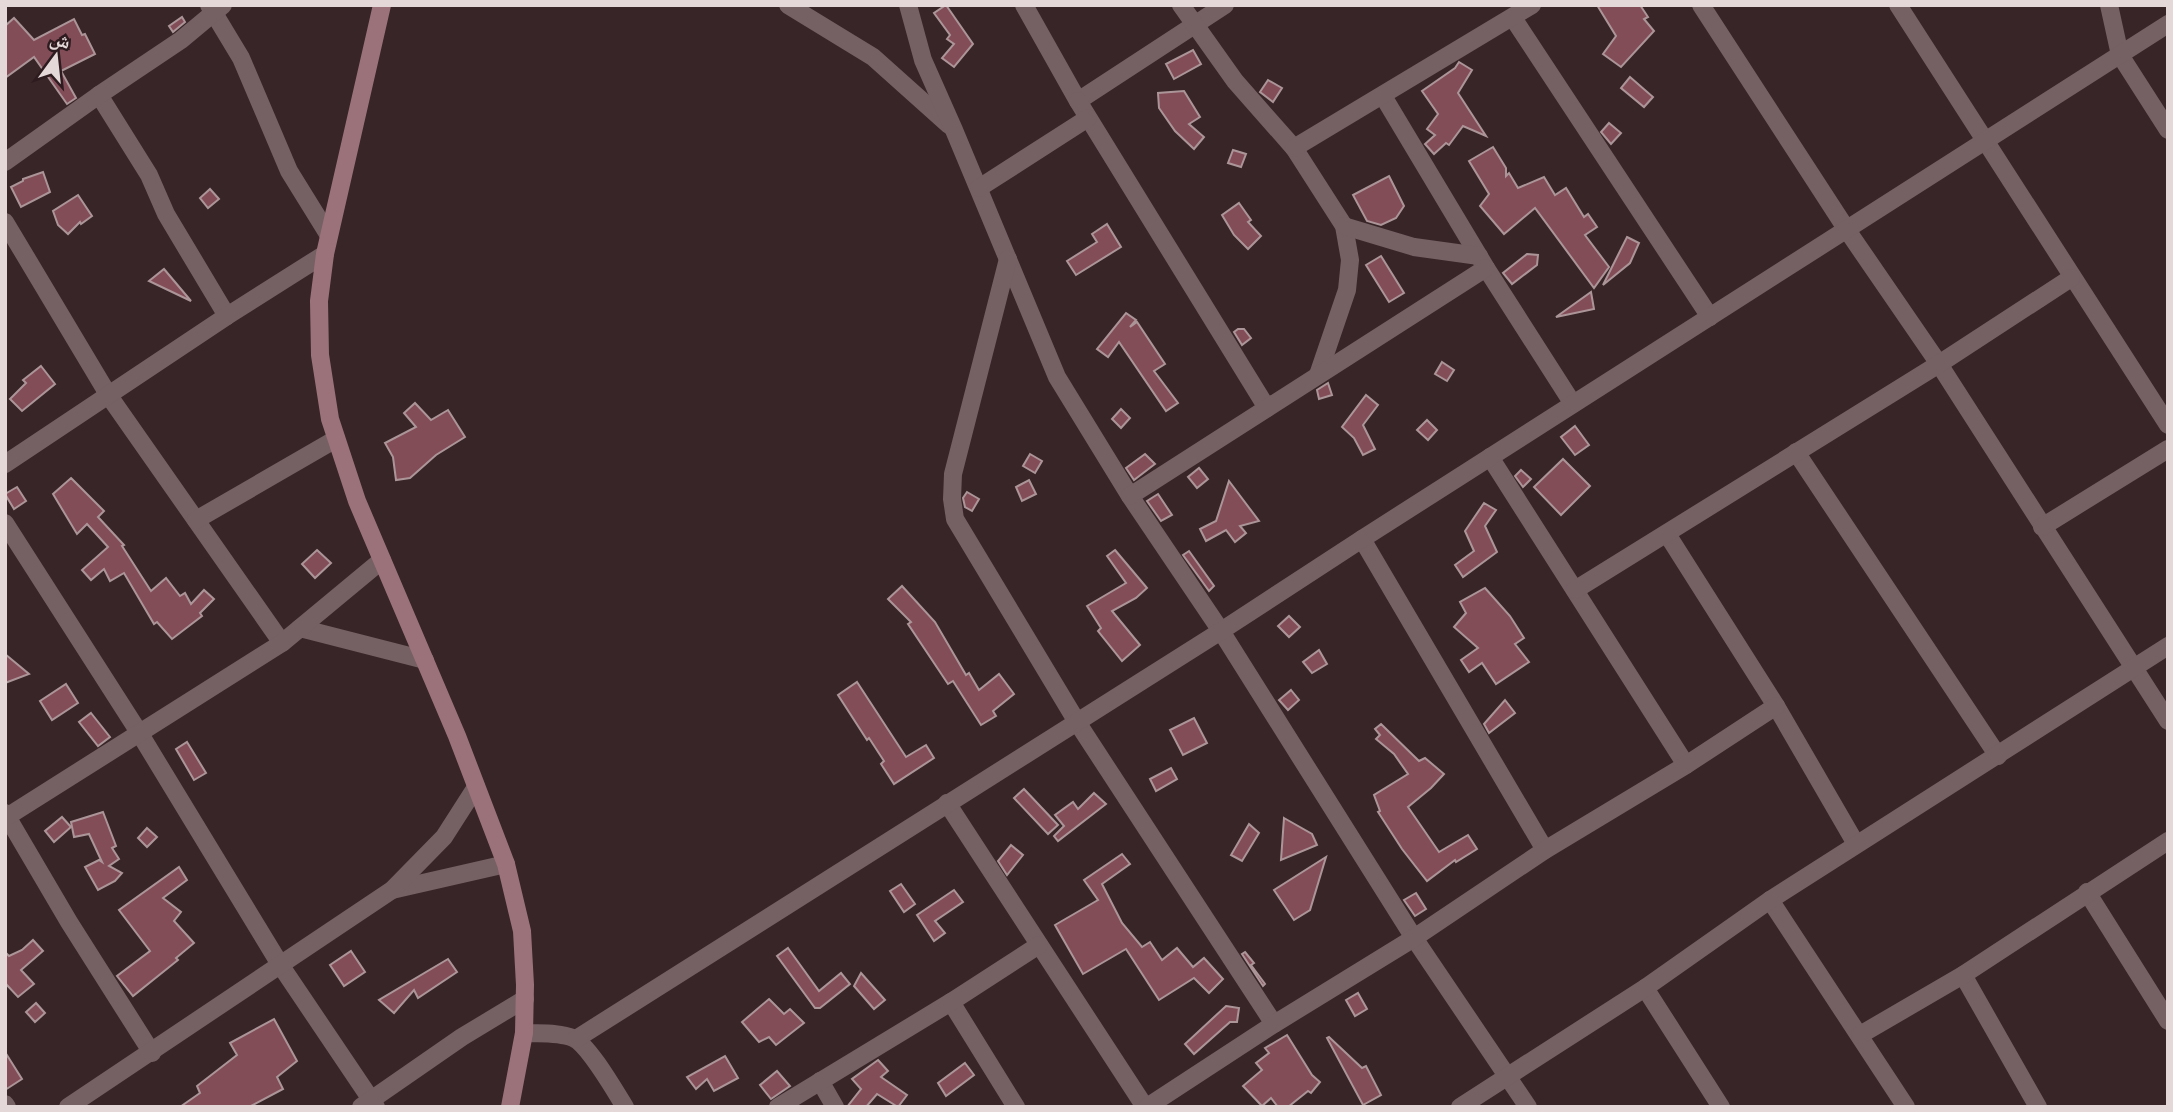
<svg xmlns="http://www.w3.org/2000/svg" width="2173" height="1112" font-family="Commissioner,'Noto Naskh Arabic',sans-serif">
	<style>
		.building { fill: #834d58; stroke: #ac9598; stroke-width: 2 }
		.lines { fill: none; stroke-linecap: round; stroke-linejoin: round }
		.minor { stroke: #756064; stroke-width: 18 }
		.secondary { stroke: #9b727a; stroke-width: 18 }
	</style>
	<rect width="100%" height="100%" fill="#372528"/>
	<g class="building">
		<polygon points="946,5 973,44 954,67 942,58 954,44 947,39 950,35 934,13"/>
		<polygon points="1597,5 1640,5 1648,17 1644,19 1654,31 1621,67 1603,54 1616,36"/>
		<polygon points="182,17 185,22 173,32 169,26"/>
		<polygon points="14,18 34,40 74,19 82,35 85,34 95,54 61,71 76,98 67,104 34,57 5,78 5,26"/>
		<polygon points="1193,50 1201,64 1174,79 1166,64"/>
		<polygon points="1459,62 1472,70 1458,93 1486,136 1463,126 1449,145 1446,143 1434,154 1425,144 1435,135 1427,129 1438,114 1422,91 1455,68"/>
		<polygon points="1630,77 1653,97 1644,107 1621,88"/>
		<polygon points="1268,80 1282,88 1273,102 1260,92"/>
		<polygon points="1184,91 1200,117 1189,124 1204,137 1194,149 1175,131 1159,108 1158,93"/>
		<polygon points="1609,123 1621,133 1611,144 1601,132"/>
		<polygon points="1493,147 1506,168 1506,176 1509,173 1518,188 1544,177 1555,195 1566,188 1584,217 1588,214 1597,227 1585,235 1609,267 1594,288 1535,208 1504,234 1480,206 1489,194 1469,161"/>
		<polygon points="1233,150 1246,154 1241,167 1228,163"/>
		<polygon points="43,172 50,192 21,207 11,187 23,181 23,179"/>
		<polygon points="1389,176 1404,206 1396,218 1381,225 1367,221 1353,195"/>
		<polygon points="210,189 219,199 208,208 200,198"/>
		<polygon points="78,195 92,216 81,224 80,222 68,234 58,225 53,211"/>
		<polygon points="1239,203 1251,220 1248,222 1261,236 1248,249 1234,235 1222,215"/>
		<polygon points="1107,224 1121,247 1076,275 1067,261 1097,242 1092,234"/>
		<polygon points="1627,237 1639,243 1630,263 1603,285"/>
		<polygon points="1527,254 1538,255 1537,265 1512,284 1503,273"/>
		<polygon points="1381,256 1404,293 1389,302 1366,265"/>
		<polygon points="164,269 191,301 149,281"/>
		<polygon points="1591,292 1594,309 1556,317"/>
		<polygon points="1126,313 1136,320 1130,327 1137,322 1165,364 1154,371 1178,403 1166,411 1119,342 1108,357 1097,349"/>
		<polygon points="1238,329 1244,329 1251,338 1242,345 1234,332"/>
		<polygon points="1442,362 1454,370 1447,381 1435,374"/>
		<polygon points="41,366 55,384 22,411 10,399 26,383 23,380"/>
		<polygon points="1328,383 1332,395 1319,399 1317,390"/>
		<polygon points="1366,395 1378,405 1363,425 1375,449 1363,455 1354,438 1342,427"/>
		<polygon points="415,403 431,420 448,410 465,437 436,455 410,478 396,480 393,457 385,443 416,427 404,413"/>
		<polygon points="1121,409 1130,418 1121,428 1112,419"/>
		<polygon points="1427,420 1437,430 1428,440 1417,430"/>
		<polygon points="1575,426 1589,445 1575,455 1561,437"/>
		<polygon points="1030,454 1042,461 1035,473 1023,466"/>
		<polygon points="1145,454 1155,464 1134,480 1126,468"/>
		<polygon points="1563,459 1590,486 1561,515 1534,487"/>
		<polygon points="1199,468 1208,479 1197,488 1188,477"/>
		<polygon points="1521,470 1531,479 1523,487 1515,476"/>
		<polygon points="71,478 104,511 98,517 124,545 122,546 151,591 166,578 180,596 185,593 191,604 204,590 214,599 200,613 202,616 172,639 157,622 154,624 124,573 110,581 104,569 91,580 82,570 108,547 87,524 77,534 53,494"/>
		<polygon points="1029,480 1036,494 1022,501 1016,487"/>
		<polygon points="1229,481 1259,521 1240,526 1246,533 1235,542 1226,530 1206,541 1200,529 1216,521"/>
		<polygon points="17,487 26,501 14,509 5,494"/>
		<polygon points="967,492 979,499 972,511 965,507 963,498"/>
		<polygon points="1158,494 1172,515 1161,521 1147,501"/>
		<polygon points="1484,503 1496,510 1485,526 1497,552 1463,577 1455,565 1474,551 1465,531"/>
		<polygon points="317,550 331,563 315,578 302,564"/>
		<polygon points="1115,550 1147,588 1136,598 1112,611 1140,645 1122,661 1098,631 1101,628 1087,606 1126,583 1107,556"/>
		<polygon points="1189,551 1214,586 1209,591 1183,555"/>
		<polygon points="902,586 935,622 966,675 969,673 979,690 999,674 1014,694 993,711 996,716 981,725 953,681 948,684 908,624 911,622 888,599"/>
		<polygon points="1485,588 1510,616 1524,638 1515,644 1529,662 1496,684 1482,663 1469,672 1461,660 1478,648 1454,627 1466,613 1460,602"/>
		<polygon points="1289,616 1300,627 1289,637 1278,626"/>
		<polygon points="1319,650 1327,664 1312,673 1303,662"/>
		<polygon points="5,654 29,674 5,683"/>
		<polygon points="857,682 906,757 926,745 934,758 894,784 881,764 884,761 869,738 867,740 838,695"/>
		<polygon points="66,684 78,703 52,720 40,701"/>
		<polygon points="1291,690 1299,700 1288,710 1279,700"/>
		<polygon points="1505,700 1515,713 1489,733 1484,724"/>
		<polygon points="91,713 110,737 98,746 79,722"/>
		<polygon points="1194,718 1207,743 1183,755 1170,730"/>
		<polygon points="1381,724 1419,761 1425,758 1444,774 1431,788 1408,807 1439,852 1468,835 1477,849 1456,862 1455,860 1427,881 1402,849 1378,812 1380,811 1374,795 1408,774 1394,754 1376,739 1380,735 1375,729"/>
		<polygon points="187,742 206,773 194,780 176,749"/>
		<polygon points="1171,768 1177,779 1156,791 1150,779"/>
		<polygon points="1024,789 1058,825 1048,834 1014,798"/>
		<polygon points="1094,793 1106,804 1058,841 1054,836 1064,826 1055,815 1073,802 1078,809"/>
		<polygon points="103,812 116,846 112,848 119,859 109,866 122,873 115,881 98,890 85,867 99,860 102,862 89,834 74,837 71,822"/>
		<polygon points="62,817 71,827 54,842 45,831"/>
		<polygon points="1284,818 1312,834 1317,845 1281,860"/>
		<polygon points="1249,824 1259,833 1242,861 1231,855"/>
		<polygon points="147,828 157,837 147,847 138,838"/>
		<polygon points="1011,845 1023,855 1007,875 998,861"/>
		<polygon points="1122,854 1130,864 1102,884 1122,923 1142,947 1150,942 1162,960 1177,948 1193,967 1204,958 1223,979 1209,993 1194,978 1159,1000 1126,949 1083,974 1055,925 1098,900 1084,880"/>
		<polygon points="1326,857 1310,910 1294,920 1274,890"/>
		<polygon points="179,867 187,880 163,898 181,912 174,921 194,943 176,958 178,960 133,996 117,976 150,951 119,910"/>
		<polygon points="901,884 915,904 904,912 890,891"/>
		<polygon points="954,890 963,902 935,921 945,933 934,941 917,915"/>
		<polygon points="1416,893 1426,909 1415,916 1404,900"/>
		<polygon points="33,940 43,951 21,970 34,984 18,997 5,983 5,952 9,956 22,950"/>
		<polygon points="788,948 819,991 841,973 850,984 820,1008 815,1008 777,956"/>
		<polygon points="351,951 365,972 344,986 330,965"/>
		<polygon points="1245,952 1254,963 1251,965 1265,984 1263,986 1242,954"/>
		<polygon points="448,959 457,972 418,998 414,990 394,1013 379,1000"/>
		<polygon points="861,973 885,1000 874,1009 854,986"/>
		<polygon points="1358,993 1367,1009 1355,1016 1346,1000"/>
		<polygon points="769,999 784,1014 790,1009 804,1023 776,1045 769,1037 759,1042 742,1022"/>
		<polygon points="36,1003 45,1013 35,1022 26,1012"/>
		<polygon points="1226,1006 1239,1008 1237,1022 1230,1022 1194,1054 1185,1044"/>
		<polygon points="274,1019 297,1061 277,1077 283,1089 249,1107 180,1107 200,1093 197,1086 237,1055 230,1043"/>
		<polygon points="1287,1035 1312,1075 1320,1082 1311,1093 1308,1091 1288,1107 1278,1107 1271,1098 1262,1106 1243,1086 1262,1070 1256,1063 1269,1053 1265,1048"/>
		<polygon points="1329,1037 1362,1068 1366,1066 1381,1095 1363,1105 1327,1038"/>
		<polygon points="5,1052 22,1079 5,1090"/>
		<polygon points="725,1056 738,1078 714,1091 707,1079 696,1089 687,1077"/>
		<polygon points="878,1060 888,1071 881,1077 907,1095 898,1107 877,1094 866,1107 847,1107 861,1089 852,1079"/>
		<polygon points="965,1063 974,1075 946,1096 938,1083"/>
		<polygon points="777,1071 790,1086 771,1099 760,1085"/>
	</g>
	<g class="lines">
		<g class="minor">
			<polyline points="209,5 241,58 289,171 328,234"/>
			<polyline points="788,5 873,57 949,125"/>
			<polyline points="908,5 923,60 954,130 1057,377 1130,496 1221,631 1414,938 1528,1107"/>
			<polyline points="1024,5 1078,101 1225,5"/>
			<polyline points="1181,5 1235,81 1294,148 1344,226 1350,260 1347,290 1318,375"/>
			<polyline points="1701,5 1847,230 1939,364 2168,721"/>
			<polyline points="1898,5 2168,425"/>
			<polyline points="2109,5 2120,55 2168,130"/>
			<polyline points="1513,18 1710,317"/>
			<polyline points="99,95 149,175 166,214 227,316"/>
			<polyline points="1383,96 1486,268 1573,404"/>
			<polyline points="1078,101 1267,408"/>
			<polyline points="1294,148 1532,5"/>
			<polyline points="5,162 99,95 181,40 223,5"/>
			<polyline points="979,188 1088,118"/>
			<polyline points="5,222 109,396 282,643"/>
			<polyline points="1344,226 1414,247 1479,256"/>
			<polyline points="1008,259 953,474 952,499 955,519 1077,722 1274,1024"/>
			<polyline points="1796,452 1998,756"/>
			<polyline points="1490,457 1686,765"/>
			<polyline points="5,464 227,316 325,254"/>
			<polyline points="1130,496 1486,268"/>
			<polyline points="196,520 336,439"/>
			<polyline points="5,523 140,734 281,966 376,1107"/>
			<polyline points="2042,527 2168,449"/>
			<polyline points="1667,534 1776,706 1856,844"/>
			<polyline points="1362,539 1545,850"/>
			<polyline points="1575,590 1939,364 2071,278"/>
			<polyline points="300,628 425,660"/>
			<polyline points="947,803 1145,1107"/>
			<polyline points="5,813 69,922 152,1053"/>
			<polyline points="5,818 282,643 382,560"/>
			<polyline points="392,890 506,864"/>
			<polyline points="2087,892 2168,1021"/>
			<polyline points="1770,900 1906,1107"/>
			<polyline points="1963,975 2038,1107"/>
			<polyline points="1645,988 1721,1107"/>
			<polyline points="951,1002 1016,1107"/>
			<path d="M524 1033C539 1034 558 1032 573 1038 588 1044 615 1091 625 1107"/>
			<polyline points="1860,1035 1963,975 2168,841"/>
			<polyline points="576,1039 1221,631 1362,539 2168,24"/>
			<polyline points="820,1081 835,1107"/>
			<polyline points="5,1104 7,1107"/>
			<polyline points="68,1107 392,890 444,837 476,787"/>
			<polyline points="361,1107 462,1037 525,999"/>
			<polyline points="778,1107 951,1002 1039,945"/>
			<polyline points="1147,1107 1274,1024 1414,938 1545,850 1686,765 1776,706"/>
			<polyline points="1460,1107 1645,988 1770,900 2168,646"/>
		</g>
		<polyline class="secondary" points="382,5 325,254 319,301 320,355 330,419 357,501 457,736 506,864 522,931 525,985 524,1033 510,1107"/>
	</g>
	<rect width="2173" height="1112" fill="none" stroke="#e4d8d9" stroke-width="14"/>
	<g transform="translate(56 56) rotate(15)" stroke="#2d1b1f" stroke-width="5" paint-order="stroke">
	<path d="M0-5L12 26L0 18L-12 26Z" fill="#e4d8d9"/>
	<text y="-10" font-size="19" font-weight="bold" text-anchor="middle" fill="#e4d8d9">ش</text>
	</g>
</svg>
